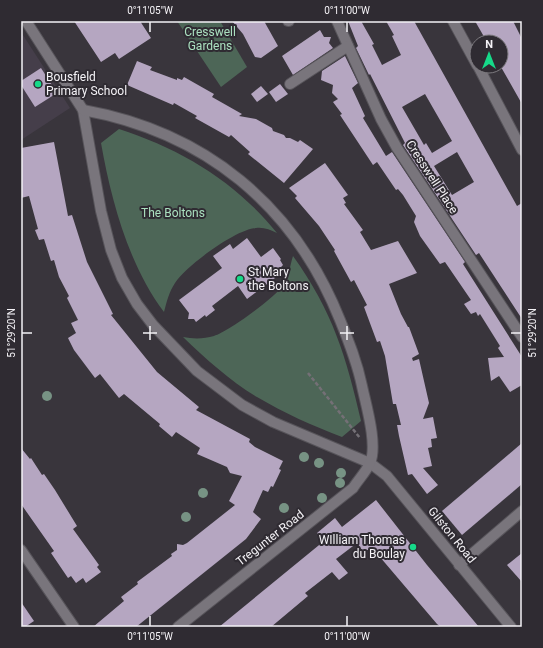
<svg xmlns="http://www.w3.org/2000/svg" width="543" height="648" font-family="Roboto,sans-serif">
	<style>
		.built { fill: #453e4a }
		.green { fill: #4d6657 }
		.building { fill: #b5a6c1; fill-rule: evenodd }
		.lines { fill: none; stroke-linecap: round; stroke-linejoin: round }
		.minor-casing { stroke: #57545a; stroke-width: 12 }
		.path { stroke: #747076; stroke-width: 2.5; stroke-dasharray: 4 2; stroke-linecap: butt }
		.minor { stroke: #79757c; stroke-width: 10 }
		.tree { fill: #779384 }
		.ticks { fill: none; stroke: #f4f2f6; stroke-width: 1.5 }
		.poi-dot { fill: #16d989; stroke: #2f2b32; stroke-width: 1.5 }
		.labels { text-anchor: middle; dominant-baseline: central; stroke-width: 4; stroke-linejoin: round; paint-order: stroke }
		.park-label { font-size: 12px; fill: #aae0bf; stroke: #2f2b32 }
		.poi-label { font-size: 12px; fill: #f4f2f6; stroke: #2f2b32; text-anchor: start }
		.street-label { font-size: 12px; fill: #f4f2f6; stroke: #2f2b32 }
		.neatline { fill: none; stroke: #f4f2f6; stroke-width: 1.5 }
		.ticks-label { font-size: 10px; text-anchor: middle; fill: #f4f2f6 }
	</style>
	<rect width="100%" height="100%" fill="#39353c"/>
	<polygon class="built" points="21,32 70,108 21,140"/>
	<g class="green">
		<polygon points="177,21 220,21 247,67 221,87"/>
		<path d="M119 129C181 149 236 182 277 233 270 230 264 227 256 228 236 229 186 266 175 283 169 292 167 301 164 312 129 266 111 200 101 143Z"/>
		<path d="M293 256C333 312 346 356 361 421L342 437C313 426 284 413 257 397 230 381 206 359 183 337 193 339 204 339 214 336 228 332 276 297 283 285 289 277 290 265 293 256Z"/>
	</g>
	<g class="building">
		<polygon points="74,21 140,21 151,38 119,59 115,53 101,62"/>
		<polygon points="232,21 264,21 278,46 261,58 255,57 243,34"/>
		<path d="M348 21H361L374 44 372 45 382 65 401 55 392 36 394 35 386 21H414L517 206 522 203V319L479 253 476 255 403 145 405 143 370 74 369 75 356 48 358 46ZM425 94 452 141 432 153 426 143 424 145 402 107ZM457 152 474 182 452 195 434 166Z"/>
		<polygon points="475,21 513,21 522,39 522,104 501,67 501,42 487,42"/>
		<polygon points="320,30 324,37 331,37 329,43 333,48 293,75 282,56"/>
		<polygon points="345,56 358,83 352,88 365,116 363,118 386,156 392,152 465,262 463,264 522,357 522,385 510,392 499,376 491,381 488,358 504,357 498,348 500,346 480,314 478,316 476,312 471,314 464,304 471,300 445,262 440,264 420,236 414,222 416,216 403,195 398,189 396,190 377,162 373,165 340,115 342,114 333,102 338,99 332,93 333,85 321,80 322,71"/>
		<polygon points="137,61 152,67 150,70 177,80 177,78 182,80 184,77 214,94 212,97 242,114 239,116 256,119 272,128 273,131 284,135 286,138 290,138 298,142 300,140 313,149 284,183 248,154 250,152 231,135 229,137 195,118 197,116 174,103 173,105 127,85"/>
		<polygon points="41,68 57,93 35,107 21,85 21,81"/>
		<polygon points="280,84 288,94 276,102 269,92"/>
		<polygon points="261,86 268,94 257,102 251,94"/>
		<polygon points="54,142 68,216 72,215 87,262 113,314 111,315 157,372 199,407 196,410 250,439 249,442 255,447 283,461 279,469 281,470 273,487 271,486 268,492 263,490 253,512 261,519 246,539 136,627 93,627 124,601 121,597 138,584 137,582 172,556 171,554 177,550 177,544 183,545 187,543 235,505 229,501 242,476 230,473 227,467 197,454 200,448 176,432 172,437 159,426 160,424 124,394 119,398 100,374 95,378 74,350 68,338 76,333 71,323 78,320 67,298 69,296 59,277 54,260 51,261 44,239 39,240 35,230 38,229 29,196 21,198 21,148"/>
		<polygon points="325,163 348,195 343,198 346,203 344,204 363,230 360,232 371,250 398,241 417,273 389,284 401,314 408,327 409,327 419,354 412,358 413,361 419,359 429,403 423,419 433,417 437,438 431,439 432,447 428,448 432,466 423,468 438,485 427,494 412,474 408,475 399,436 397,425 401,425 396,404 393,404 385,356 380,341 377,342 364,307 367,305 354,280 351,282 334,251 335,250 319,226 295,198 297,196 289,188"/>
		<polygon points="247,238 261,257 273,248 281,259 280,260 283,265 280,268 283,272 247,299 238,286 212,306 215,310 206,317 205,315 196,322 194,319 188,319 189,313 179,300 222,268 213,256 230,244 233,249"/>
		<polygon points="522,443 522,484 462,535 442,511"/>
		<polygon points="21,448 30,459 31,458 42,475 44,474 55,490 77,526 73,529 99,565 97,567 101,572 86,583 83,578 76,583 71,576 68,578 51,553 54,551 21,504"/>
		<polygon points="376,500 427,565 479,627 441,627 437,624 374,550 362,550 357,543 336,559 348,573 339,580 332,572 305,593 308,596 271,627 219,627 324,541 317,533 335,518 342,527"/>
		<polygon points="522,553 522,582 507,565"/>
		<polygon points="21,602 34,621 25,627 21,627"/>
	</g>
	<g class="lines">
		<defs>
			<g id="minor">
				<polyline points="26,21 83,110 101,211 111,250 122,278 137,304 153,325 197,371 242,405 273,422 370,463 387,476 511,627"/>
				<polyline points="288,21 289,21"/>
				<polyline points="337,21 381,119 397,148 522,337"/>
				<polyline points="453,21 477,65"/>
				<polyline points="478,66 522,150"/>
				<polyline points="290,84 348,46"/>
				<path d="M83 110C205 132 294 205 340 320 349 342 357 362 362 386 366 405 378 445 370 463 366 472 358 480 353 488L178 627"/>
				<polyline points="21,550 74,627"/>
				<polyline points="459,565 522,511"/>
			</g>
		</defs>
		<use href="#minor" class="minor-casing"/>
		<polyline class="path" points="308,373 360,438"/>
		<use href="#minor" class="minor"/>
	</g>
	<g class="tree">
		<circle cx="47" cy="396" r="5"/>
		<circle cx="304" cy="457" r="5"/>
		<circle cx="319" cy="463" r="5"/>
		<circle cx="341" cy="473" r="5"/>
		<circle cx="340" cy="483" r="5"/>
		<circle cx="203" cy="493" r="5"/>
		<circle cx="322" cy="498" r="5"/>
		<circle cx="284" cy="508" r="5"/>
		<circle cx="186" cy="517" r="5"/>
	</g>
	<path class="ticks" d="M150 22V32M347 22V32M150 326V340M347 326V340M22 333H32M143 333H157M340 333H354M511 333H521M150 616V626M347 616V626"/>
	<g class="poi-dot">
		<circle cx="38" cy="84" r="4"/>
		<circle cx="240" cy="279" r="4"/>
		<circle cx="413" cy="547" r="4"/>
	</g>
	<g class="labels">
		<g class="park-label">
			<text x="210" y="32">Cresswell<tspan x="210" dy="14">Gardens</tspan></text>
			<text x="173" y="213">The Boltons</text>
		</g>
		<g class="poi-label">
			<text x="46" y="77">Bousfield<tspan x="46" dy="14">Primary School</tspan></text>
			<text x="248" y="272">St Mary<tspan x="248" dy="14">the Boltons</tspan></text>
			<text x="405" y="540" text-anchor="end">WIlliam Thomas<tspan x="405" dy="14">du Boulay</tspan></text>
		</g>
		<g class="street-label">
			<text transform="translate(432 177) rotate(57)">Cresswell Place</text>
			<text transform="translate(452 535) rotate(51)">Gilston Road</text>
			<text transform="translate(270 538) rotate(-38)">Tregunter Road</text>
		</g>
	</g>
	<rect width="543" height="648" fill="none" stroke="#2f2b32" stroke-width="44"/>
	<g transform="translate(489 54)"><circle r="19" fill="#2f2b32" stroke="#7e7b80"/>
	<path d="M0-3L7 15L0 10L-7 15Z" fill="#16d989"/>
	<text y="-6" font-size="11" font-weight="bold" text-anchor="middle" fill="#f4f2f6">N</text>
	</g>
	<rect x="22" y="22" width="499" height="604" class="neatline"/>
	<g class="ticks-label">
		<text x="150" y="14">0°11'05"W</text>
		<text x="347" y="14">0°11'00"W</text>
		<text transform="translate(11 333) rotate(-90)" y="4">51°29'20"N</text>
		<text transform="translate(532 333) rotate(-90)" y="4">51°29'20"N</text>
		<text x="150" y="640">0°11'05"W</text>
		<text x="347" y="640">0°11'00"W</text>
	</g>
</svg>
